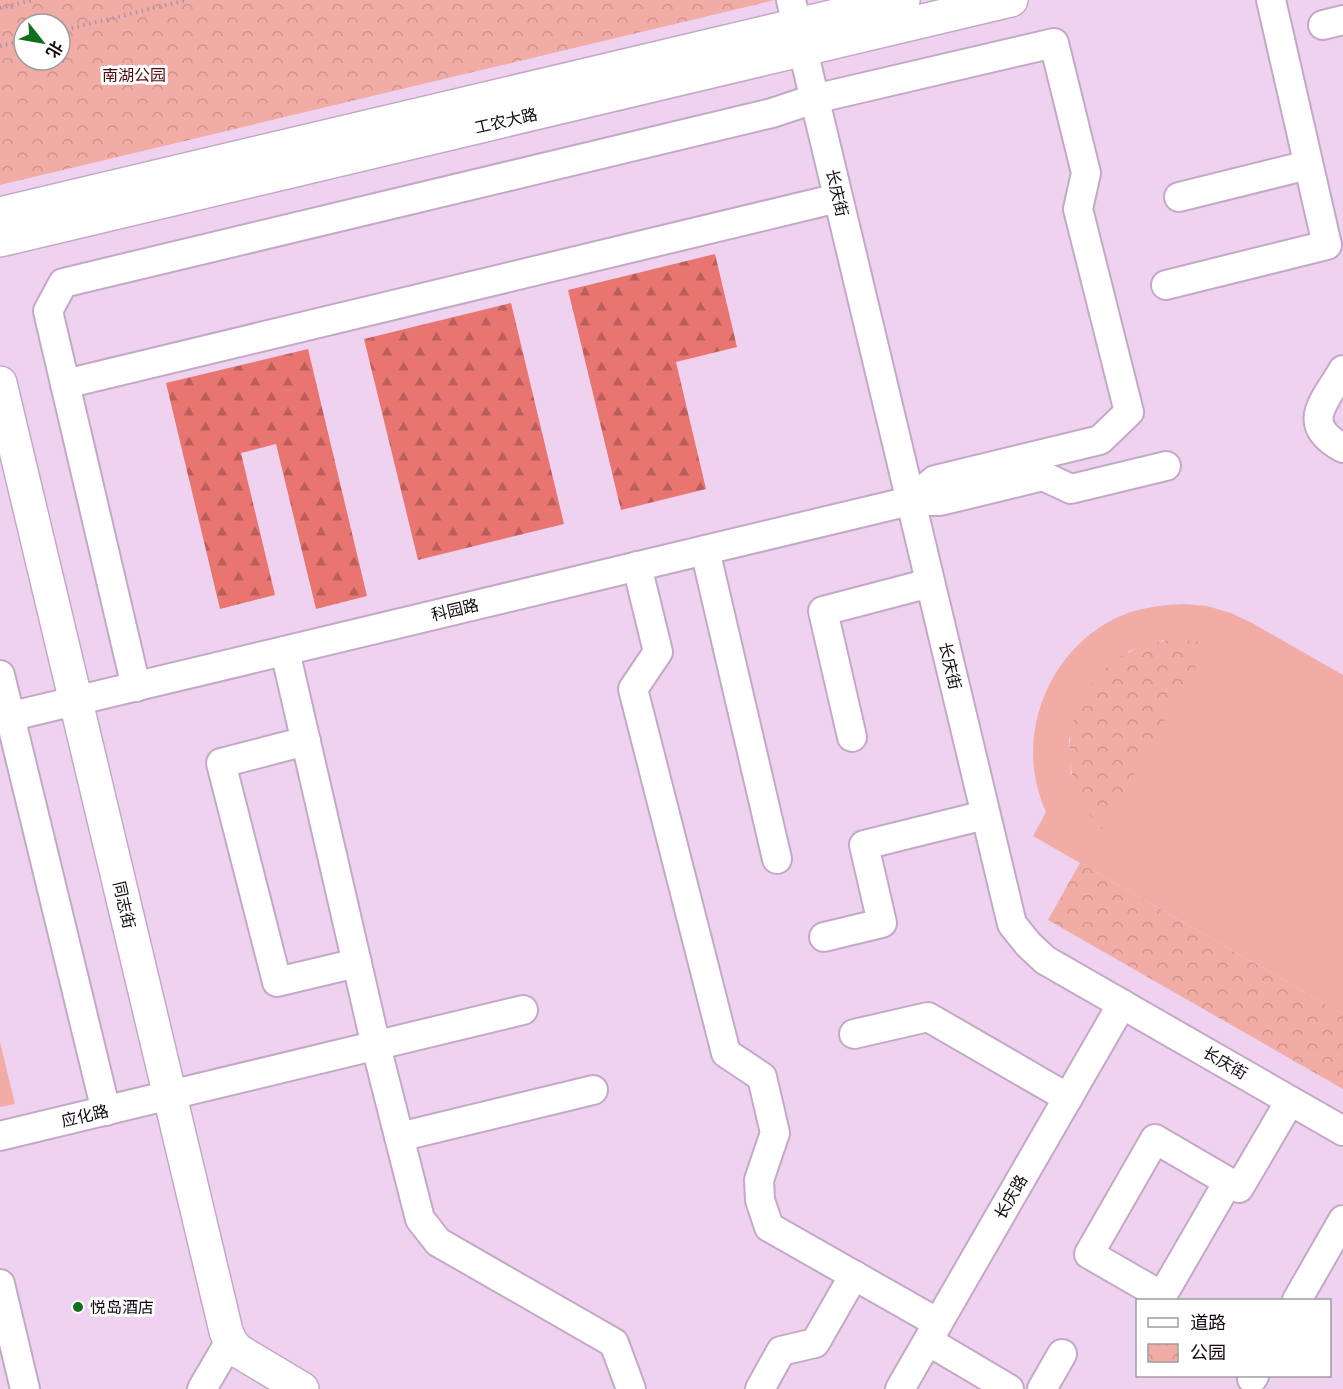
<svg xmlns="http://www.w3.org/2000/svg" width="1343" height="1389" font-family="Figtree,'Noto Sans SC',sans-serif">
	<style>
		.grass { fill: #f2aca6; fill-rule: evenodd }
		.forest { fill: url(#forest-firs) }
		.park { fill: url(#park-crowns); fill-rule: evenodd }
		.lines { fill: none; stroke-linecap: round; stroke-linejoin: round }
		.minor-casing { stroke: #c4a9c6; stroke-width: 32 }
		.major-casing { stroke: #c4a9c6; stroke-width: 36 }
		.path { stroke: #ab94ab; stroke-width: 4; stroke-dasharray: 1.5 4.5; stroke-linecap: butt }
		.minor { stroke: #fff; stroke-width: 28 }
		.major { stroke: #fff; stroke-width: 33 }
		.poi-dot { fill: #0f6f1d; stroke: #fefefe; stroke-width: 2 }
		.labels { text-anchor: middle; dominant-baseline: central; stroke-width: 6; stroke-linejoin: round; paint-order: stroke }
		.park-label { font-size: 16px; fill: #53090d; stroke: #fefefe }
		.street-label { font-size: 16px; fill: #110811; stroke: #fefefe }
		.poi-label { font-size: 16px; fill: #110811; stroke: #fefefe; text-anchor: start }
	</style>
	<defs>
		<pattern id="forest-firs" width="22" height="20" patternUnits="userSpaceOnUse" patternTransform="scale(1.5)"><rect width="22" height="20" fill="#e97570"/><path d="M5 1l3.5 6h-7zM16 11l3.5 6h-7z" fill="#bb5e5b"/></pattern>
		<pattern id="park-crowns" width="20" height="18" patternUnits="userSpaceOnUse" patternTransform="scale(1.5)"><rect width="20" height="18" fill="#f2aca6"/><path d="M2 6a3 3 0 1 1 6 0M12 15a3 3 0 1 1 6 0" fill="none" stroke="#ce928e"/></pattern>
	</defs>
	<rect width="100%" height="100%" fill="#efd2f0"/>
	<g class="grass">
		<path d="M1183 604 1207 606 1231 613 1252 623 1343 675V1014L1033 836 1046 812C1014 742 1044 656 1112 620 1135 608 1159 605 1183 604ZM1164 640 1071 775 1069 739 1129 651Z"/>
		<polygon points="0,1042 15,1104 0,1107"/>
	</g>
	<g class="forest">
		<polygon points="715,254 737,347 676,362 706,489 621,510 568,290"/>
		<polygon points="511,303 564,524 418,560 364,339"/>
		<polygon points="308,349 367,596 316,609 276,444 241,453 275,595 220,609 166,383"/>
	</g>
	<g class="park">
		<path d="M0 0H775L0 185ZM24 24H60V60H24Z"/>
		<path d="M1182 639 1209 644 1102 829C1049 777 1063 686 1129 652 1146 643 1164 640 1182 639Z"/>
		<polygon points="1080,863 1343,1014 1343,1089 1048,920"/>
	</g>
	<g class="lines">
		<defs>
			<g id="minor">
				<polyline points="791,0 1012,924 1028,944 1045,960 1343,1131"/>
				<polyline points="1323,25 1343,20"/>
				<polyline points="1179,197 1308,165"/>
				<polyline points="1166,285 1327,245 1271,0"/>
				<path d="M1343 370C1324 403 1299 424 1343 448"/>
				<polyline points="65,384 838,198"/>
				<polyline points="705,550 777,859"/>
				<polyline points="637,566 658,652 633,689 726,1053 762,1077 775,1133 759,1180 760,1200 769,1227 938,1323"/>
				<polyline points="285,651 376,1046 420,1219 438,1242 614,1343 631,1389"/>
				<polyline points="0,675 106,1111"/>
				<polyline points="136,687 48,311 63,283 772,113 814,99 1054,43 1086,173 1078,209 1129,412 1100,440 935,480 910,501"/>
				<polyline points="0,719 910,501 940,501 1043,476 1071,489 1166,466"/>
				<polyline points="852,737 823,611 930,583"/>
				<polyline points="306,741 221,763 277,982 357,963"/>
				<polyline points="824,937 882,923 864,845 985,815"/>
				<polyline points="854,1034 928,1017 1068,1098"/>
				<polyline points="0,1136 523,1010"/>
				<polyline points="399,1137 593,1090"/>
				<polyline points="1228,1182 1162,1296 1089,1254 1155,1139 1239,1188 1290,1101"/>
				<polyline points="0,1284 25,1389"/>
				<polyline points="1297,1300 1343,1220"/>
				<polyline points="928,1341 1009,1389"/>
				<polyline points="1252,1379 1254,1376"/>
				<polyline points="202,1389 230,1341"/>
				<polyline points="760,1389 781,1351 815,1343 854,1275"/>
				<polyline points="900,1389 1122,1004"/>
				<polyline points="1042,1389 1062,1354"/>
			</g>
			<g id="major">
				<polyline points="0,214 903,0"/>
				<polyline points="0,240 1011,0"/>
				<polyline points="0,383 226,1331 230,1341 237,1350 302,1389"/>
			</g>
		</defs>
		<use href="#minor" class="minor-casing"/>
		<use href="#major" class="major-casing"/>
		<g class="path">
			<polyline points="0,8 33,0"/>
			<polyline points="60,31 187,0"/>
			<polyline points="0,46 24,40"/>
		</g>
		<use href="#minor" class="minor"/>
		<use href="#major" class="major"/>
	</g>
	<circle class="poi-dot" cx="78" cy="1307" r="6"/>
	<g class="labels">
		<g class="park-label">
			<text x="134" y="75">南湖公园</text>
		</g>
		<g class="street-label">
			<text transform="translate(506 121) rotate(-13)">工农大路</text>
			<text transform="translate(837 193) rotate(77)">长庆街</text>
			<text transform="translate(455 610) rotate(-13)">科园路</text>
			<text transform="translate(950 666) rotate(77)">长庆街</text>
			<text transform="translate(124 905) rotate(77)">同志街</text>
			<text transform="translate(1225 1063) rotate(30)">长庆街</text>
			<text transform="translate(85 1116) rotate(-13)">应化路</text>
			<text transform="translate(1011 1197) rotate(-60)">长庆路</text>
		</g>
		<g class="poi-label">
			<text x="90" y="1307">悦岛酒店</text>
		</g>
	</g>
	<rect x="1136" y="1299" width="195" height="78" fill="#fefefe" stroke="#9f9c9f" stroke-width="1.5"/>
	<rect x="1148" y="1318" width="30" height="9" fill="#ffffff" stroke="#9f9c9f" stroke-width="1.5"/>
	<text x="1190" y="1329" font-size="18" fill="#110811">道路</text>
	<rect x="1148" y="1344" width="30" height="18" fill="url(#park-crowns)" stroke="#9f9c9f" stroke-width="1.5"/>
	<text x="1190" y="1359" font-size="18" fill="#110811">公园</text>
	<g transform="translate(42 42) rotate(121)"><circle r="28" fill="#fefefe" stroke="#9f9c9f" stroke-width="1.5"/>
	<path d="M0-4.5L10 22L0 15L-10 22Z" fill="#0f6f1d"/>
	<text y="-9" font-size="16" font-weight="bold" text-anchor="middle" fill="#110811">北</text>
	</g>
</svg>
